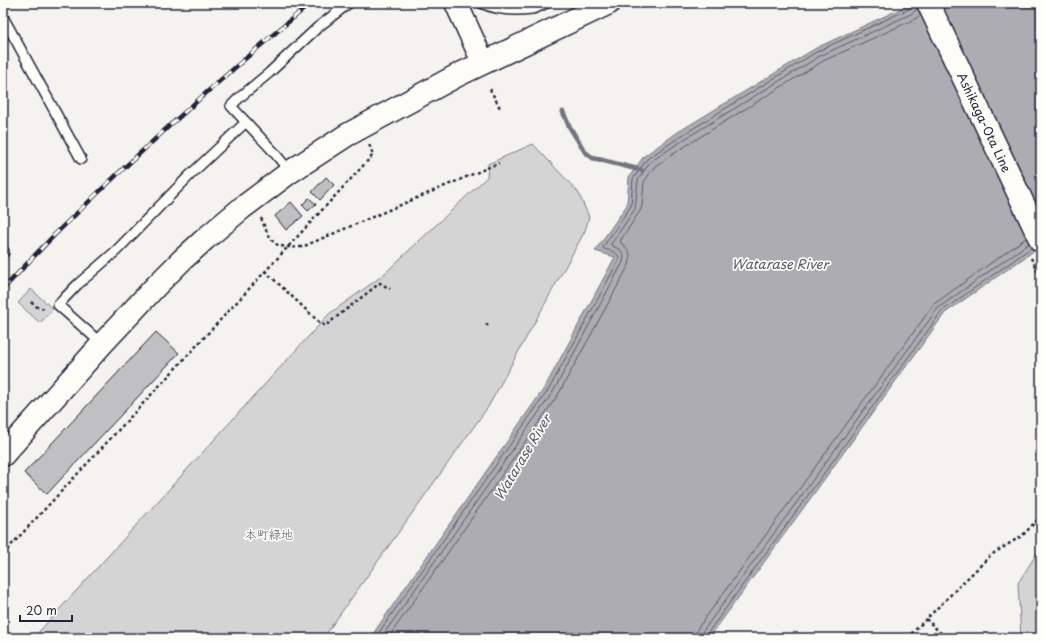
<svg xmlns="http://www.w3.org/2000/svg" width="1044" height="641" font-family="'Playpen Sans','Klee One',sans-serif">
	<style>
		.green { fill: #d5d4d5; stroke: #7c7b88 }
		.water { fill: #acacb2; stroke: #757582 }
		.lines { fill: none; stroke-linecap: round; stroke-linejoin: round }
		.shore { stroke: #59596b; stroke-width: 1 }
		.stream { stroke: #757582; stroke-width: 5 }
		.building { fill: #c0bfc2; stroke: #22223b }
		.service-casing { stroke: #22223b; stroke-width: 12 }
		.tertiary-casing { stroke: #22223b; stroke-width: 25 }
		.primary-casing { stroke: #22223b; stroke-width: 25 }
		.path { stroke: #22223b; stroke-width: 2.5; stroke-dasharray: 3 3; stroke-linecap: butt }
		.service { stroke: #fdfcf7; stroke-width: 9 }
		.tertiary { stroke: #fdfcf7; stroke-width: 22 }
		.primary { stroke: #fdfcf7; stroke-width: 22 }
		.rail-casing { stroke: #22223b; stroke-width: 4.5 }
		.rail { stroke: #fdfcf7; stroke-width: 3; stroke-dasharray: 9; stroke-linecap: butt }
		.labels { text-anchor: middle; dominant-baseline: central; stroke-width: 3.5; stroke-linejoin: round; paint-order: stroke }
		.street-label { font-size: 12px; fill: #22223b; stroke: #fdfcf7 }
		.park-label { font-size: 12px; fill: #585769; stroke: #fdfcf7 }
		.water-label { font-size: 13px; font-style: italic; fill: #59596b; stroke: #fdfcf7 }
	</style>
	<rect width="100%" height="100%" fill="#f4f3ef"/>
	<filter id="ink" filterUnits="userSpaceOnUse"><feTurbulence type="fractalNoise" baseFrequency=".025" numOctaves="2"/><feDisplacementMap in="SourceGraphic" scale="8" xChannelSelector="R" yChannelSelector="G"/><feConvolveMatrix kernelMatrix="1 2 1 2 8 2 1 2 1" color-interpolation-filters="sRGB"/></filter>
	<g filter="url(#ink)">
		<g class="green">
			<polygon points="533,144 578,192 589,217 585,231 488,407 323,638 30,638 35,636 329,314 382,276 487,177 488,164"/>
			<polygon points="31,289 53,309 40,323 18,303"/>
			<polygon points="1041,547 1041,638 1021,638 1018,583"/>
		</g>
		<polygon class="water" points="913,3 1041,3 1041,246 945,313 709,638 370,638 545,387 615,257 595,251 627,205 629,177 644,156 678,132 816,48"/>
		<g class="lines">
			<g class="shore">
				<path d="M375 638 549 389 619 260C620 252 610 251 604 249L603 247 631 206 633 179 647 159 681 136 818 51 911 8 913 6V3"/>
				<path d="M381 638 553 392 623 262C626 252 620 249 612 246L611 244 635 209 638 180 650 162 683 140 820 56 913 13 917 9"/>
				<path d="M388 638 558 395 629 265C632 255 629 248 621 243L620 241 640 211 642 206 644 182 655 166 687 145 823 61 915 19 920 15"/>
				<polyline points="695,638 696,633 698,628 934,304 1026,238"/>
				<polyline points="701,638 703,631 938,308 1029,243"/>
				<polyline points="706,638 707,634 942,311 1031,248"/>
			</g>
			<polyline class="stream" points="563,112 569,126 585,152 593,158 641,170"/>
		</g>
		<g class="building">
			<polygon points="326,177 334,185 320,200 312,192"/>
			<polygon points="309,198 316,204 308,211 302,205"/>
			<polygon points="291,202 303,216 286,230 275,216"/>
			<polygon points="156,332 179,353 47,494 24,473"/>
		</g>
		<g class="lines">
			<defs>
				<g id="service">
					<path d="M481 3C496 10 516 11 532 9 537 8 542 5 547 3"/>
					<polyline points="3,17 81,159"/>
					<polyline points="290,172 273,151 231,106 239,98 269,73 317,28 349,3"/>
					<polyline points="3,250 4,252"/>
					<polyline points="102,344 58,305 77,285 116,251 190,175 246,122"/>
				</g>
				<g id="tertiary">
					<polyline points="456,3 483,62"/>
					<polyline points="3,455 102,344 156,286 182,260 205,239 242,208 290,172 347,135 458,75 609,3"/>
				</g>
				<g id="primary">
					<path id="s1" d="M928 3 1041 241"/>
				</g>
			</defs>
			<use href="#service" class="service-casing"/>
			<use href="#tertiary" class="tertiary-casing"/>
			<use href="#primary" class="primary-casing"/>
			<g class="path">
				<polyline points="490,89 500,108"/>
				<path d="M261 218C272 245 273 248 302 247L499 163"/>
				<polyline points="1031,258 1041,278"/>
				<polyline points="265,271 319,322 325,326 380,283 390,289"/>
				<path d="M31 302C36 307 39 309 46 308"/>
				<polyline points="486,324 490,327"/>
				<polyline points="3,554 124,424 373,155 369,144"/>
				<polyline points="926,619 946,638"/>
				<polyline points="907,638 991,555 1023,535 1041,516"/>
			</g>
			<use href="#service" class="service"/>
			<use href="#tertiary" class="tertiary"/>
			<use href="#primary" class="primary"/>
			<defs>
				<path id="rail" d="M3 289C27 264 51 237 77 213 152 140 230 70 311 3"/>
			</defs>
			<use href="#rail" class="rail-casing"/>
			<use href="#rail" class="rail"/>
		</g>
	</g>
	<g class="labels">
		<g class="street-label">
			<text stroke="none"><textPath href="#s1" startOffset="132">Ashikaga-Ota Line</textPath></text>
		</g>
		<g class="park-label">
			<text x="269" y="534">本町緑地</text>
		</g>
		<g class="water-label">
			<text x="780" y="263">Watarase River</text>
			<text transform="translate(522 457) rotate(-59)">Watarase River</text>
		</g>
	</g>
	<rect width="1044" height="641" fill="none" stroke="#fdfcf7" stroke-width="16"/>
	<rect x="8" y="8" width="1028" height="625" fill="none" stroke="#22223b" stroke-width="1.5" filter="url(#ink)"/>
	<path d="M20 615v6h52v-6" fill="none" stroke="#22223b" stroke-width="2"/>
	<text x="26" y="615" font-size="12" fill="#22223b" stroke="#fdfcf7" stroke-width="3" paint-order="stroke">20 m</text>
</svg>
